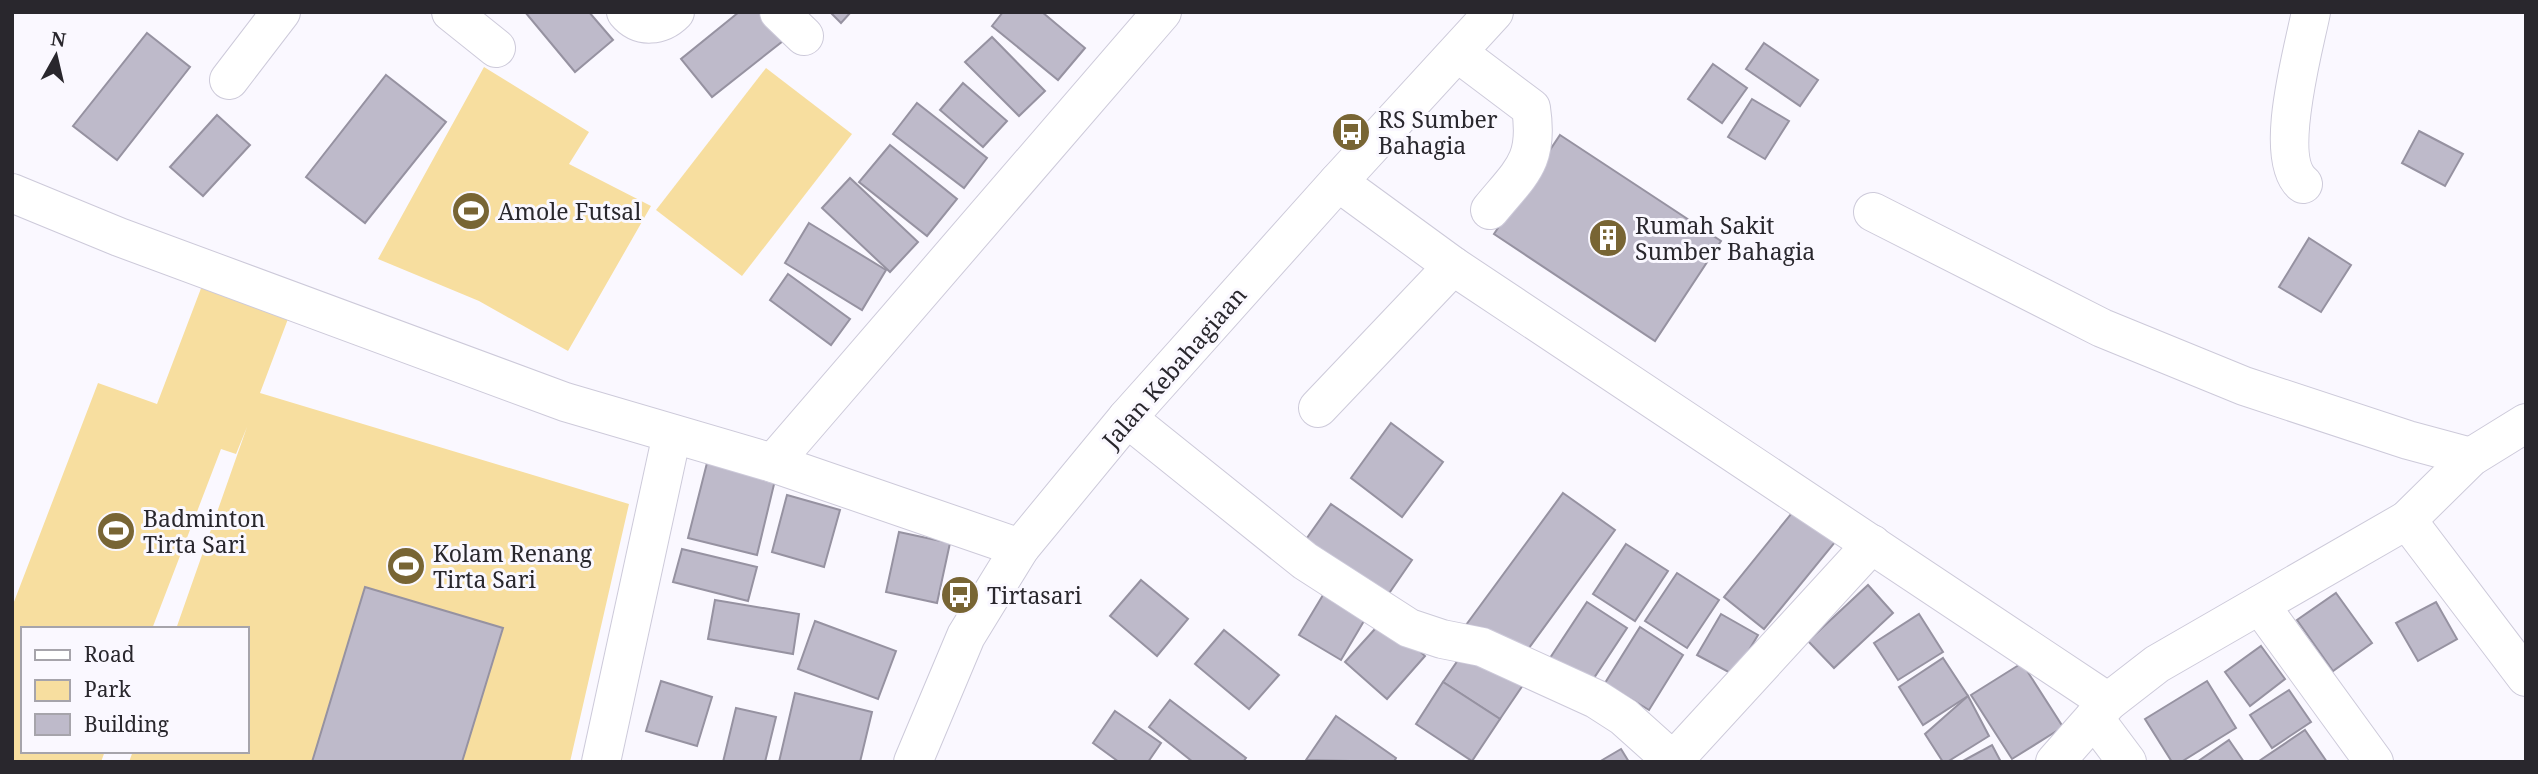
<svg xmlns="http://www.w3.org/2000/svg" width="2538" height="774" font-family="'Noto Serif',serif">
	<style>
		.green { fill: #f7de9f }
		.building { fill: #bebaca; stroke: #9692a1; stroke-width: 2 }
		.lines { fill: none; stroke-linecap: round; stroke-linejoin: round }
		.minor-casing { stroke: #cdcada; stroke-width: 40 }
		.minor { stroke: #fff; stroke-width: 38 }
		.labels { text-anchor: middle; dominant-baseline: central; stroke-width: 6; stroke-linejoin: round; paint-order: stroke }
		.poi-label { font-size: 23px; fill: #29272d; stroke: #faf8ff; text-anchor: start }
		.street-label { font-size: 23px; fill: #29272d; stroke: #faf8ff }
	</style>
	<rect width="100%" height="100%" fill="#faf8ff"/>
	<g class="green">
		<polygon points="484,67 589,132 569,164 651,206 568,351 479,301 378,259"/>
		<polygon points="766,68 852,134 742,276 656,210"/>
		<polygon points="208,270 294,303 260,393 629,504 570,762 129,762 133,751 247,751 247,629 176,629 247,427 236,454 221,449 152,629 23,629 23,751 105,751 101,762 12,762 12,607 98,383 157,404"/>
	</g>
	<g class="building">
		<polygon points="525,12 589,12 613,40 575,72"/>
		<polygon points="739,12 768,12 788,37 712,97 681,59"/>
		<polygon points="830,12 851,12 841,23"/>
		<polygon points="1003,12 1042,12 1085,48 1058,80 992,26"/>
		<polygon points="147,33 190,67 117,160 73,126"/>
		<polygon points="992,37 1045,91 1019,116 965,62"/>
		<polygon points="1764,43 1818,80 1800,106 1746,69"/>
		<polygon points="1713,64 1747,88 1722,123 1688,99"/>
		<polygon points="386,75 446,122 365,223 306,177"/>
		<polygon points="963,83 1007,121 983,147 940,110"/>
		<polygon points="1752,99 1789,121 1765,159 1728,137"/>
		<polygon points="917,103 987,158 964,188 893,134"/>
		<polygon points="217,115 250,145 203,196 170,167"/>
		<polygon points="2419,131 2463,154 2445,186 2402,163"/>
		<polygon points="1560,135 1721,241 1655,341 1494,234"/>
		<polygon points="890,145 957,199 927,236 859,182"/>
		<polygon points="850,178 918,242 890,272 822,208"/>
		<polygon points="809,223 886,270 862,310 785,263"/>
		<polygon points="2309,238 2351,265 2321,312 2279,287"/>
		<polygon points="788,274 850,319 831,345 770,300"/>
		<polygon points="1391,423 1443,462 1402,517 1351,478"/>
		<polygon points="708,459 776,476 757,555 688,538"/>
		<polygon points="1563,493 1615,530 1518,663 1466,625"/>
		<polygon points="787,495 840,510 824,567 772,552"/>
		<polygon points="1800,503 1840,536 1764,629 1724,597"/>
		<polygon points="1331,504 1412,560 1383,602 1302,545"/>
		<polygon points="899,532 950,543 937,603 886,592"/>
		<polygon points="1626,544 1668,571 1635,621 1593,594"/>
		<polygon points="682,549 757,567 748,601 673,582"/>
		<polygon points="1677,573 1719,600 1687,648 1645,621"/>
		<polygon points="1141,580 1188,619 1157,656 1110,616"/>
		<polygon points="1329,585 1371,609 1341,660 1299,635"/>
		<polygon points="1868,585 1893,613 1834,668 1808,641"/>
		<polygon points="365,587 503,628 462,762 312,762"/>
		<polygon points="2336,593 2372,643 2333,671 2297,620"/>
		<polygon points="715,600 799,614 793,654 708,639"/>
		<polygon points="1587,602 1627,628 1590,684 1550,658"/>
		<polygon points="2436,602 2457,639 2418,661 2396,623"/>
		<polygon points="1721,614 1758,635 1734,675 1697,655"/>
		<polygon points="1919,614 1943,652 1898,680 1874,643"/>
		<polygon points="1384,619 1425,656 1387,699 1345,662"/>
		<polygon points="815,621 896,651 878,699 798,669"/>
		<polygon points="1640,627 1683,655 1649,710 1605,683"/>
		<polygon points="1224,630 1279,675 1249,709 1195,664"/>
		<polygon points="2261,646 2285,679 2250,706 2225,672"/>
		<polygon points="1467,647 1523,685 1500,719 1443,682"/>
		<polygon points="1943,658 1968,696 1923,725 1899,687"/>
		<polygon points="2022,663 2063,727 2012,759 1971,695"/>
		<polygon points="661,681 712,697 697,746 646,731"/>
		<polygon points="2207,681 2236,728 2181,762 2172,762 2145,719"/>
		<polygon points="1443,682 1500,719 1472,761 1416,724"/>
		<polygon points="2289,690 2311,722 2272,748 2250,715"/>
		<polygon points="795,693 872,712 860,762 779,762"/>
		<polygon points="1968,696 1989,736 1947,762 1943,762 1925,734"/>
		<polygon points="1170,700 1246,758 1243,762 1193,762 1149,727"/>
		<polygon points="736,708 776,717 765,762 723,762"/>
		<polygon points="1115,711 1161,743 1148,762 1119,762 1093,743"/>
		<polygon points="1336,716 1396,758 1394,762 1306,760"/>
		<polygon points="2305,730 2327,762 2259,761"/>
		<polygon points="2229,740 2244,762 2197,762"/>
		<polygon points="1992,745 2001,762 1961,762"/>
		<polygon points="1621,749 1629,762 1599,762"/>
	</g>
	<g class="lines">
		<defs>
			<g id="minor">
				<polyline points="451,12 496,48"/>
				<path d="M626 12C640 29 661 26 675 12"/>
				<polyline points="779,12 804,36"/>
				<path d="M1458 53 1531 108C1539 161 1522 171 1490 210"/>
				<polyline points="229,80 281,12"/>
				<polyline points="1338,182 1453,266 2108,702"/>
				<path d="M2303 184C2272 159 2304 48 2311 12"/>
				<polyline points="12,193 119,237 565,402 773,463 1020,548"/>
				<polyline points="1873,212 2102,328 2244,386 2408,440 2471,457"/>
				<polyline points="1318,408 1453,266"/>
				<polyline points="1127,418 1305,561 1409,628 1442,639 1482,647 1596,699 1624,717 1673,761 1872,544"/>
				<polyline points="773,463 1162,12"/>
				<polyline points="2407,520 2526,677"/>
				<polyline points="2260,605 2374,762"/>
				<polyline points="2094,718 2127,762"/>
				<polyline points="601,762 672,434"/>
				<polyline points="913,762 966,636 1020,548 1127,418 1338,182 1494,12"/>
				<polyline points="2055,762 2108,702 2157,664 2407,520 2471,457 2526,423"/>
			</g>
		</defs>
		<use href="#minor" class="minor-casing"/>
		<use href="#minor" class="minor"/>
	</g>
	<defs>
		<symbol id="bus-disc" viewBox="-11 -11 22 22"><circle r="9.5" fill="#786534" stroke="#faf8ff"/><path d="M-5-6H5V4H4V6H2V4H-2V6H-4V4H-5ZM-3.5-4V0h7V-4ZM-3.5 1.2v1.5H-2V1.2ZM2 1.2v1.5H3.5V1.2Z" fill="#fff"/></symbol>
		<symbol id="stadium-disc" viewBox="-11 -11 22 22"><circle r="9.5" fill="#786534" stroke="#faf8ff"/><path d="M0-5a6.5 5 0 1 0 0 10a6.5 5 0 1 0 0-10ZM-3.5-1.8h7v3.6h-7Z" fill="#fff"/></symbol>
		<symbol id="building-disc" viewBox="-11 -11 22 22"><circle r="9.5" fill="#786534" stroke="#faf8ff"/><path d="M-4-6H4V6H1V3H-1V6H-4ZM-2.5-4.3h1.7v1.8h-1.7ZM.8-4.3h1.7v1.8H.8ZM-2.5-1h1.7V.8h-1.7ZM.8-1h1.7V.8H.8Z" fill="#fff"/></symbol>
	</defs>
	<g fill-rule="evenodd">
		<use href="#bus-disc" x="1329" y="110" width="44" height="44"/>
		<use href="#stadium-disc" x="449" y="189" width="44" height="44"/>
		<use href="#building-disc" x="1586" y="216" width="44" height="44"/>
		<use href="#stadium-disc" x="94" y="509" width="44" height="44"/>
		<use href="#stadium-disc" x="384" y="544" width="44" height="44"/>
		<use href="#bus-disc" x="938" y="573" width="44" height="44"/>
	</g>
	<g class="labels">
		<g class="poi-label">
			<text x="1378" y="119">RS Sumber<tspan x="1378" dy="26">Bahagia</tspan></text>
			<text x="498" y="211">Amole Futsal</text>
			<text x="1635" y="225">Rumah Sakit<tspan x="1635" dy="26">Sumber Bahagia</tspan></text>
			<text x="143" y="518">Badminton<tspan x="143" dy="26">Tirta Sari</tspan></text>
			<text x="433" y="553">Kolam Renang<tspan x="433" dy="26">Tirta Sari</tspan></text>
			<text x="987" y="595">Tirtasari</text>
		</g>
		<g class="street-label">
			<text transform="translate(1174 367) rotate(-49)">Jalan Kebahagiaan</text>
		</g>
	</g>
	<rect width="2538" height="774" fill="none" stroke="#29272d" stroke-width="28"/>
	<rect x="21" y="627" width="228" height="126" fill="#faf8ff" stroke="#a6a4ab" stroke-width="2"/>
	<rect x="35" y="650" width="35" height="10" fill="#ffffff" stroke="#a6a4ab" stroke-width="2"/>
	<text x="84" y="662" font-size="21" fill="#29272d">Road</text>
	<rect x="35" y="680" width="35" height="21" fill="#f7de9f" stroke="#a6a4ab" stroke-width="2"/>
	<text x="84" y="697" font-size="21" fill="#29272d">Park</text>
	<rect x="35" y="714" width="35" height="21" fill="#bebaca" stroke="#a6a4ab" stroke-width="2"/>
	<text x="84" y="732" font-size="21" fill="#29272d">Building</text>
	<g transform="translate(56 56) rotate(8)" stroke="#faf8ff" stroke-width="5" paint-order="stroke">
	<path d="M0-5L12 26L0 18L-12 26Z" fill="#29272d"/>
	<text y="-10" font-size="19" font-weight="bold" text-anchor="middle" fill="#29272d">N</text>
	</g>
</svg>
